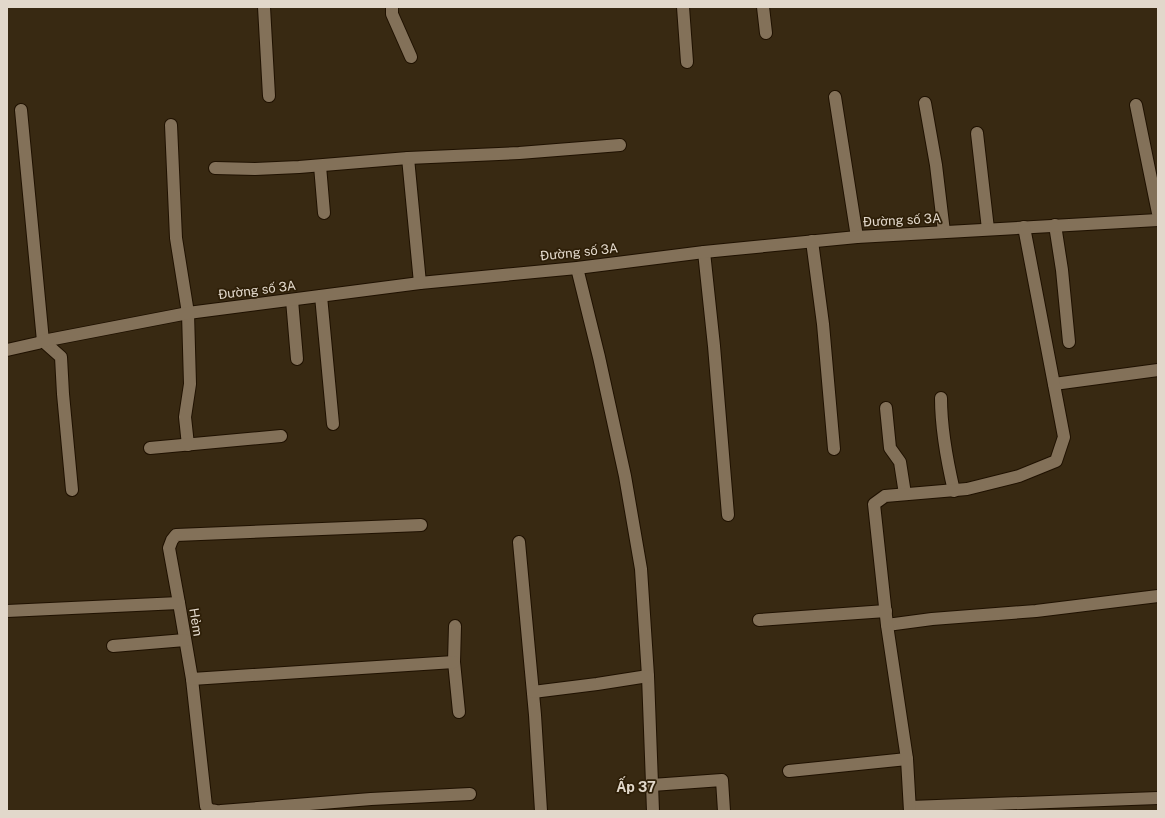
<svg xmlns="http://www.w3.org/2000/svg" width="1165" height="818" font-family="'Public Sans',sans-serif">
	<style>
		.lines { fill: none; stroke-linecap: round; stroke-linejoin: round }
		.minor-casing { stroke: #1f1100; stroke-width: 14 }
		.minor { stroke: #837159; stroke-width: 12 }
		.labels { text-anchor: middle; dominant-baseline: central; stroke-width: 3.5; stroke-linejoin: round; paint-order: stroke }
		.street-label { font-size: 13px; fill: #e2d8cb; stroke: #2e1f08 }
		.neighbourhood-label { font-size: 14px; font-weight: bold; fill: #e2d8cb; stroke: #2e1f08 }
	</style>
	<rect width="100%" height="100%" fill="#382912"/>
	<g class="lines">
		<defs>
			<g id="minor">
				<polyline points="264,7 269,96"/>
				<polyline points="392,7 392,14 411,57"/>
				<polyline points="683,7 687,62"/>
				<polyline points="763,7 766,33"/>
				<polyline points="835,97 857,237"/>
				<polyline points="925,103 936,165 944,232"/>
				<polyline points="1136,105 1158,213"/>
				<polyline points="21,110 43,341 61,357 63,394 72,490"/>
				<polyline points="171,125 176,238 188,313 190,384 185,417 188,445"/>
				<polyline points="977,133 988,229"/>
				<polyline points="408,158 420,283"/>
				<polyline points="320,166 324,213"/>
				<polyline points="215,168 255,169 299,167 408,158 519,153 620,145"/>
				<polyline points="1055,225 1062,270 1069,342"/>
				<polyline points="812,241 823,324 834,449"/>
				<polyline points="704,252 714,346 728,515"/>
				<polyline points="577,268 599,357 625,476 641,569 648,676 653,811"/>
				<polyline points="321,296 333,424"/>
				<polyline points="292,300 297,359"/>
				<polyline points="7,350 38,343 43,341 188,313 420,283 577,268 704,252 857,237 1158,220"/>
				<polyline points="1054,384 1158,370"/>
				<path d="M941 398C941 430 947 461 954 491"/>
				<polyline points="886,408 890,448 900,462 905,494"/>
				<polyline points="150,448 281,436"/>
				<polyline points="519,542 535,715 541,811"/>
				<polyline points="179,603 169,548 172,540 176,535 421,525"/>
				<polyline points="7,611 179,603 192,679 206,806 210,810 216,811"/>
				<polyline points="759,620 886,611"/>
				<polyline points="887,625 932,619 1036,611 1158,596"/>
				<polyline points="455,626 454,662 459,712"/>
				<polyline points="113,646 185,640"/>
				<polyline points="192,679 454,662"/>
				<polyline points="533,692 597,684 648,676"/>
				<polyline points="789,771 907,759"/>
				<polyline points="652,785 722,780 724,811"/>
				<polyline points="910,807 1158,798"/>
				<polyline points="221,811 371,799 470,794"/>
				<polyline points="910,811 907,759 887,625 874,504 885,496 967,489 1019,476 1056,461 1064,437 1024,227"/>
			</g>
		</defs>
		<use href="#minor" class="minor-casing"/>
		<use href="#minor" class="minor"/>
	</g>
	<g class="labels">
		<g class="street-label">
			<text transform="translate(902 220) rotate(-3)">Đường số 3A</text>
			<text transform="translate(579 252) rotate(-6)">Đường số 3A</text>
			<text transform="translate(257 290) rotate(-7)">Đường số 3A</text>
			<text transform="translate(196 622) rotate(81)">Hẻm</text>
		</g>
		<g class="neighbourhood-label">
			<text x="636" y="787">Ấp 37</text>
		</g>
	</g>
	<rect width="1165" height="818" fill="none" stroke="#e2d8cb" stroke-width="16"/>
</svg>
